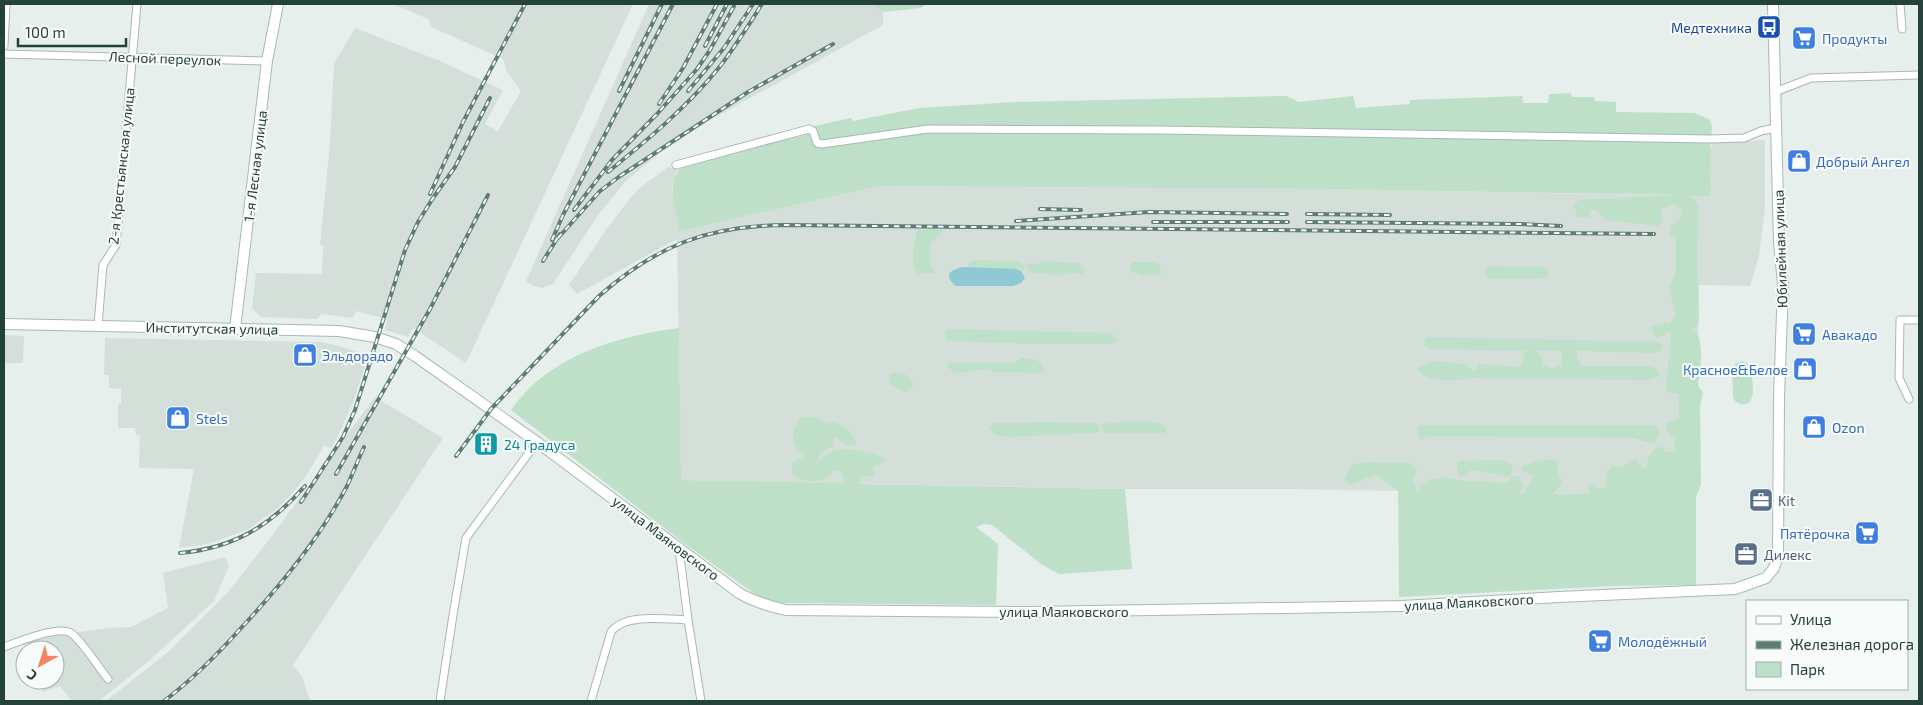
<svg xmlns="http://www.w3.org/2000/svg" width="1923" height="705" font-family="'Exo 2',sans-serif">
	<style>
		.built { fill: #d4dfda }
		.green { fill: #bfe0c8; fill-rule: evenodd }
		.water { fill: #8ec9d4 }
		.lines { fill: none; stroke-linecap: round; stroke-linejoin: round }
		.street-casing { stroke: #a8b8b2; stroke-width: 9 }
		.secondary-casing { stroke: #a4bbb3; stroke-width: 12 }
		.street { stroke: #fff; stroke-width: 7 }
		.secondary { stroke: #fff; stroke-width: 10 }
		.rail-casing { stroke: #5f7d75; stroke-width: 4 }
		.rail { stroke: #f7fbf9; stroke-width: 2; stroke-dasharray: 5.5; stroke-linecap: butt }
		.labels { text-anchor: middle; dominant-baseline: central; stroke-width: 4; stroke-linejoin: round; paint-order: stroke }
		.transit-label { font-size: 14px; fill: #164399; stroke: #f7fbf9; text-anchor: end }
		.shop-label { font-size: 14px; fill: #366cbe; stroke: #f7fbf9; text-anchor: start }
		.street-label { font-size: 14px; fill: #24423a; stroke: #f7fbf9 }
		.culture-label { font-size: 14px; fill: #0d838f; stroke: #f7fbf9; text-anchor: start }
		.service-label { font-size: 14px; fill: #4e5e75; stroke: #f7fbf9; text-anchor: start }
	</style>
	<rect width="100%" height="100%" fill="#e6efeb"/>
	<g class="built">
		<polygon points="393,4 633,4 466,363 413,328 408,337 385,330 387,319 356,311 353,318 321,314 317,319 261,317 252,308 256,273 322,274 323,245 320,245 330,143 334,64 355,28 440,61 503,90 485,124 498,131 521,91 507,72 503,59 431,27 428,19"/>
		<polygon points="649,4 870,4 883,12 883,25 699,126 662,151 626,181 598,215 553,284 542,288 534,286 526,281"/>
		<polygon points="1765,140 1765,208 1759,256 1750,286 1699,285 1696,496 1289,489 1125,489 681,480 677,239 577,294 569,285 608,227 631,197 641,187 668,167 679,169 676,173 672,187 680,231 880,186 1322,189 1711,196 1710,148 1714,143"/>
		<polygon points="4,335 24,336 23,363 4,363"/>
		<polygon points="105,338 320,342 343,347 368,356 354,400 337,438 331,448 324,446 304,479 290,496 277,509 247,530 208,544 179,548 194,469 139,468 140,435 136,435 135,428 118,428 118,404 121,404 121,389 109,388 109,375 104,375"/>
		<polygon points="375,397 443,438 293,665 302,677 310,701 106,701 168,652 228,592 268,541"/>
		<polygon points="225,557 229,566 214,601 151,659 99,701 72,701 60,686 43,692 36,680 55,680 55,650 25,650 25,660 22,654 25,647 41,637 109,628 131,627 168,608 163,573"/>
	</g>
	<g class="green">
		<polygon points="870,4 927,4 921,8 883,12"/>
		<path d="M1571 93 1572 97H1594L1595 101 1616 102V112L1695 113 1710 120 1712 127 1710 148 1711 196H1682L1694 198 1698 204 1699 224 1697 252 1699 317 1698 325 1693 328C1706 341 1700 369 1698 386L1703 392 1700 406 1701 484 1696 497V585L1613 586 1399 597 1398 491 1380 477 1374 475 1351 485 1344 480 1352 464 1369 462 1411 463 1417 469 1413 481 1417 488 1415 491H1419L1418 489 1422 484 1430 479 1447 477 1458 480 1506 483 1513 476H1518L1524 484 1519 493H1526L1525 488 1530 483 1533 475 1522 471V466C1535 463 1546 455 1559 462L1557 469 1562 483 1553 494H1591L1587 487 1591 484 1598 489 1604 488 1608 470 1613 465 1621 468 1635 459 1642 467 1646 469C1647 458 1650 452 1660 446L1666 453 1674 450 1675 440 1666 429 1667 422 1675 421 1679 418V394L1668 392 1666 389 1671 333 1668 332 1658 338 1654 336 1651 327 1666 323 1669 324 1676 315 1669 287 1676 272V241L1670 234 1671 226 1680 219 1682 212 1675 204 1660 209 1663 221 1658 226 1605 220 1599 212 1591 209 1589 217H1578L1573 205 1579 200 1676 195 1322 189 880 186 680 231C676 210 664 181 684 165L805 135 814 126 851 118 853 121 919 108 1015 102 1286 96 1299 102 1353 96 1356 108 1410 104V100L1522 96 1523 103H1548L1549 94Z"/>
		<path d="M931 228H938L943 231 930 243V266L935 269 934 273 918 274C908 263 915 244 917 231L919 229 925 230Z"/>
		<polygon points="978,260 1021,262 1025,267 1023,270 1014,271 969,267 970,262"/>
		<polygon points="1042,261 1077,263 1083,266 1085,271 1082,274 1068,273 1063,276 1047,273 1034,274 1029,271 1027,265 1029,263 1036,265"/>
		<polygon points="1132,262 1157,262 1160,265 1161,272 1158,275 1142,275 1131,271 1130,266"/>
		<polygon points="1490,266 1543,267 1549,271 1546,278 1488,279 1485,274 1486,269"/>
		<path d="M679 328 681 480 845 483 841 471H833C824 484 806 484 793 475L792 465 795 460 802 458 804 454C787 442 792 433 801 417H814L829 424 834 422C844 427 851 431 856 442L855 446C842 447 843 440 834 436L833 446 821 452 818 459 820 460C823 457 829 453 833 451 844 447 876 452 885 459L882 464 874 466 872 470 875 474 872 477 864 475 860 477 859 484 1125 489 1132 569 1059 574 1041 564 992 525 984 524 976 527 998 544 996 605 778 603 759 597 685 544 511 410C548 356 617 336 679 328Z"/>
		<polygon points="949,329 1111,333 1117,338 1116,342 1112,344 1030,344 948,341 946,339 945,332"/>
		<path d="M1427 337 1658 342 1661 343 1663 347 1661 351 1652 353 1577 351V359L1581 366H1649L1656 368 1660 374 1658 377 1650 380 1474 378C1455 380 1431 385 1417 369L1418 367 1437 361 1465 364 1475 371 1479 364 1519 367 1521 366 1525 351 1429 349 1425 346 1424 341ZM1537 351H1562L1561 365 1553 368 1542 364 1544 360Z"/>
		<path d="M1022 358C1033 359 1040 358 1045 370L1040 373 995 372 986 369 956 373 947 367 948 363H1014Z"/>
		<path d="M1742 361 1749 364 1752 368 1753 394 1750 402C1743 406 1737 405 1733 398L1732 372 1735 364Z"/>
		<path d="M896 372C905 373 913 377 913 387L910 391 905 392 890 385 888 380 890 374Z"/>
		<path d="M1128 421C1140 422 1162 418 1167 430L1164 433H1107C1103 431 1101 429 1102 424Z"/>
		<polygon points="1048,422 1095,423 1099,426 1098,432 1091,433 1006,437 997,435 991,431 990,427 994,423"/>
		<polygon points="1420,425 1654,425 1660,432 1655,442 1650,443 1633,438 1428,436 1421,440 1417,430"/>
		<path d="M1502 460 1510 464 1513 468 1511 474 1507 477C1494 474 1485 471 1471 470L1461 478 1458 474 1457 463 1459 461Z"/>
	</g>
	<path class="water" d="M964 267 1016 269 1021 271 1025 278 1021 283 1013 286H956C942 275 951 269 964 267Z"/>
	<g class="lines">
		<defs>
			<g id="street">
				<polyline points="1900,4 1902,29"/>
				<polyline points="4,46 6,4"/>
				<polyline points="4,54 267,61"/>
				<polyline points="1775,92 1811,78 1919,75"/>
				<polyline points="676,165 809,129 813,131 817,143 822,144 928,129 1159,130 1710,139 1744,138 1761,131 1776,128"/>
				<polyline points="98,325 103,265 116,245 137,4"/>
				<polyline points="1909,399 1899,378 1900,320 1919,320"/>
				<polyline points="679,549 688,620 701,701"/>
				<path d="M4 647C17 642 59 625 71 633 83 642 98 667 108 679"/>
				<polyline points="440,701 453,615 466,538 537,442"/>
				<path d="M591 701 611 632C625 613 665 619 688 620"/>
			</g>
			<g id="secondary">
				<path d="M4 324 339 331 375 337 396 344 415 356 537 442 739 593C754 602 769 606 786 610L1031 612 1402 606 1559 597 1735 589 1766 578 1774 568 1778 555 1779 398 1783 284 1779 242 1773 4"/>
				<polyline points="235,329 267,61 278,4"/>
			</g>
		</defs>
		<use href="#street" class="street-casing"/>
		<use href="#secondary" class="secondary-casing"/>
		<use href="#street" class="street"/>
		<use href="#secondary" class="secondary"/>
		<defs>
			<g id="rail">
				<polyline points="705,46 727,4"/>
				<polyline points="619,91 662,4"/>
				<polyline points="688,91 724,48 753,4"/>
				<polyline points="659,104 683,68 717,4"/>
				<path d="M608 172C646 141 686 108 717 70 734 49 748 26 762 4"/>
				<polyline points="430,194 463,122 525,4"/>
				<polyline points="1040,209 1081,210"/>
				<polyline points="574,210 612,160 657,114 697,69 710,50 734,6"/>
				<polyline points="1307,214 1390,215"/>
				<polyline points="1016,221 1149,212 1287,214"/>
				<polyline points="1153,222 1288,222"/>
				<polyline points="1307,222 1520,224 1561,226"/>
				<polyline points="558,238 600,191 620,176 748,92 833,44"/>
				<polyline points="552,240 563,215 673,4"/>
				<polyline points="543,261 560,234"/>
				<path d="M456 456 491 409 599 296C657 245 708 226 785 225L1654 234"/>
				<polyline points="336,474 430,309 488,195"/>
				<polyline points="301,502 343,437 355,410 405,250 418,222 433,198 455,167 490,98"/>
				<path d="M180 553C234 548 270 526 305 486"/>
				<path d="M164 701C193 679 218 654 242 627 282 584 320 538 347 486 353 473 358 460 364 447"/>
			</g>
		</defs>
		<use href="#rail" class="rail-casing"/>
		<use href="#rail" class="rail"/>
	</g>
	<defs>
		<symbol id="bus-square" viewBox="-11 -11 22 22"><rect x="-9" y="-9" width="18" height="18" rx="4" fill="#1a4fb4" stroke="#f7fbf9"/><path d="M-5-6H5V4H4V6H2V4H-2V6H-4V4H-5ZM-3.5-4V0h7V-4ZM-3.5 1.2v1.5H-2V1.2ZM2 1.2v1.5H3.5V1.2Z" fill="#fff"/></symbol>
		<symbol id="supermarket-square" viewBox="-11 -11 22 22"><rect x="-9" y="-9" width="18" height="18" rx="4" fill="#3f7fe0" stroke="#f7fbf9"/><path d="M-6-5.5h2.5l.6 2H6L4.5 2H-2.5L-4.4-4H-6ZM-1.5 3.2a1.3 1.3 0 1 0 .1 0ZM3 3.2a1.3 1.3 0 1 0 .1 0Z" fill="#fff"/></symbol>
		<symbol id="shop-square" viewBox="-11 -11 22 22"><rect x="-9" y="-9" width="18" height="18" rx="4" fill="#3f7fe0" stroke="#f7fbf9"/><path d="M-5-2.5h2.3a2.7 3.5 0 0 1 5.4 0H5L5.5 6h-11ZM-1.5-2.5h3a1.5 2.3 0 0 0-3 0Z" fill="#fff"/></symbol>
		<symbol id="building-square" viewBox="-11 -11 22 22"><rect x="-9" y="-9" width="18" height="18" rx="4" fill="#0f9aa8" stroke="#f7fbf9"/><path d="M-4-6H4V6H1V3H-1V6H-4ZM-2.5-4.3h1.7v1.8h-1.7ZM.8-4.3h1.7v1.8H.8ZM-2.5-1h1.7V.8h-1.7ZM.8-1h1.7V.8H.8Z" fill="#fff"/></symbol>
		<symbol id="office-square" viewBox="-11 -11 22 22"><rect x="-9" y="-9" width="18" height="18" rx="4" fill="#5c6f8a" stroke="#f7fbf9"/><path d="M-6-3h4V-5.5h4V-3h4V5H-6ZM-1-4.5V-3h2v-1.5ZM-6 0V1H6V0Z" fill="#fff"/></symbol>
	</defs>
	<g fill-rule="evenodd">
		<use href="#bus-square" x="1755" y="13" width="28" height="28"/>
		<use href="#supermarket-square" x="1790" y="24" width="28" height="28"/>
		<use href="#shop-square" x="1785" y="147" width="28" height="28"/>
		<use href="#supermarket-square" x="1790" y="320" width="28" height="28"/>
		<use href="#shop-square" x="291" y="341" width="28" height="28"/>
		<use href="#shop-square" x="1791" y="355" width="28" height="28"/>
		<use href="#shop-square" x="164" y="404" width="28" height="28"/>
		<use href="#shop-square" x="1800" y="413" width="28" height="28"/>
		<use href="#building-square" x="472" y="430" width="28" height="28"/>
		<use href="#office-square" x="1747" y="486" width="28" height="28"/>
		<use href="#supermarket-square" x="1853" y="519" width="28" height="28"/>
		<use href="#office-square" x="1732" y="540" width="28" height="28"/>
		<use href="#supermarket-square" x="1586" y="627" width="28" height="28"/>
	</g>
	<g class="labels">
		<g class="transit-label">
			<text x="1752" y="27">Медтехника</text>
		</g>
		<g class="shop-label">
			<text x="1822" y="38">Продукты</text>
			<text x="1816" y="161">Добрый Ангел</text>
			<text x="1822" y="334">Авакадо</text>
			<text x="322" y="355">Эльдорадо</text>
			<text x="1788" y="369" text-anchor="end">Красное&amp;Белое</text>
			<text x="196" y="418">Stels</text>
			<text x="1832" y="427">Ozon</text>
			<text x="1850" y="533" text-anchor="end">Пятёрочка</text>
			<text x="1618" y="641">Молодёжный</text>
		</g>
		<g class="street-label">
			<text transform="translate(165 58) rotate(2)">Лесной переулок</text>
			<text transform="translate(121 166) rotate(-84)">2-я Крестьянская улица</text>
			<text transform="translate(255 166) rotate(-83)">1-я Лесная улица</text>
			<text transform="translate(1780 249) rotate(-92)">Юбилейная улица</text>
			<text transform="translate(212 328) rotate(1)">Институтская улица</text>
			<text transform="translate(666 538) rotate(37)">улица Маяковского</text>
			<text transform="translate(1469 602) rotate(-3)">улица Маяковского</text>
			<text x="1064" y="611">улица Маяковского</text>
		</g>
		<g class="culture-label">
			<text x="504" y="444">24 Градуса</text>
		</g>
		<g class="service-label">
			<text x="1778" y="500">Kit</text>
			<text x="1764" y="554">Дилекс</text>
		</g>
	</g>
	<rect width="1923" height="705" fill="none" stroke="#24423a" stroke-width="10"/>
	<rect x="1746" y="600" width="162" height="90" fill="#f7fbf9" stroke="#a3b1ad"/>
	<rect x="1756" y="616" width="25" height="8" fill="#ffffff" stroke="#a3b1ad"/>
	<text x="1790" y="625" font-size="15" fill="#24423a">Улица</text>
	<rect x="1756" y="641" width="25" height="8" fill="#5f7d75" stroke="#a3b1ad"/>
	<text x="1790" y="650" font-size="15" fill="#24423a">Железная дорога</text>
	<rect x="1756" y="662" width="25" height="15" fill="#bfe0c8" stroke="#a3b1ad"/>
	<text x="1790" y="675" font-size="15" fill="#24423a">Парк</text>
	<g transform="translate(40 665) rotate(219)"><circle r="24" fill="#f7fbf9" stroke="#a3b1ad"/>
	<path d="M0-4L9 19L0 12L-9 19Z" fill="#f4845f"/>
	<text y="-8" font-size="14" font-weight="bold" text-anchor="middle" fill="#24423a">С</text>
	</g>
	<path d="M18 38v8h108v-8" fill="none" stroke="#24423a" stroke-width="2.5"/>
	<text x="25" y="38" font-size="15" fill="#24423a" stroke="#f7fbf9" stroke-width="4" paint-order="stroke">100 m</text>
</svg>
